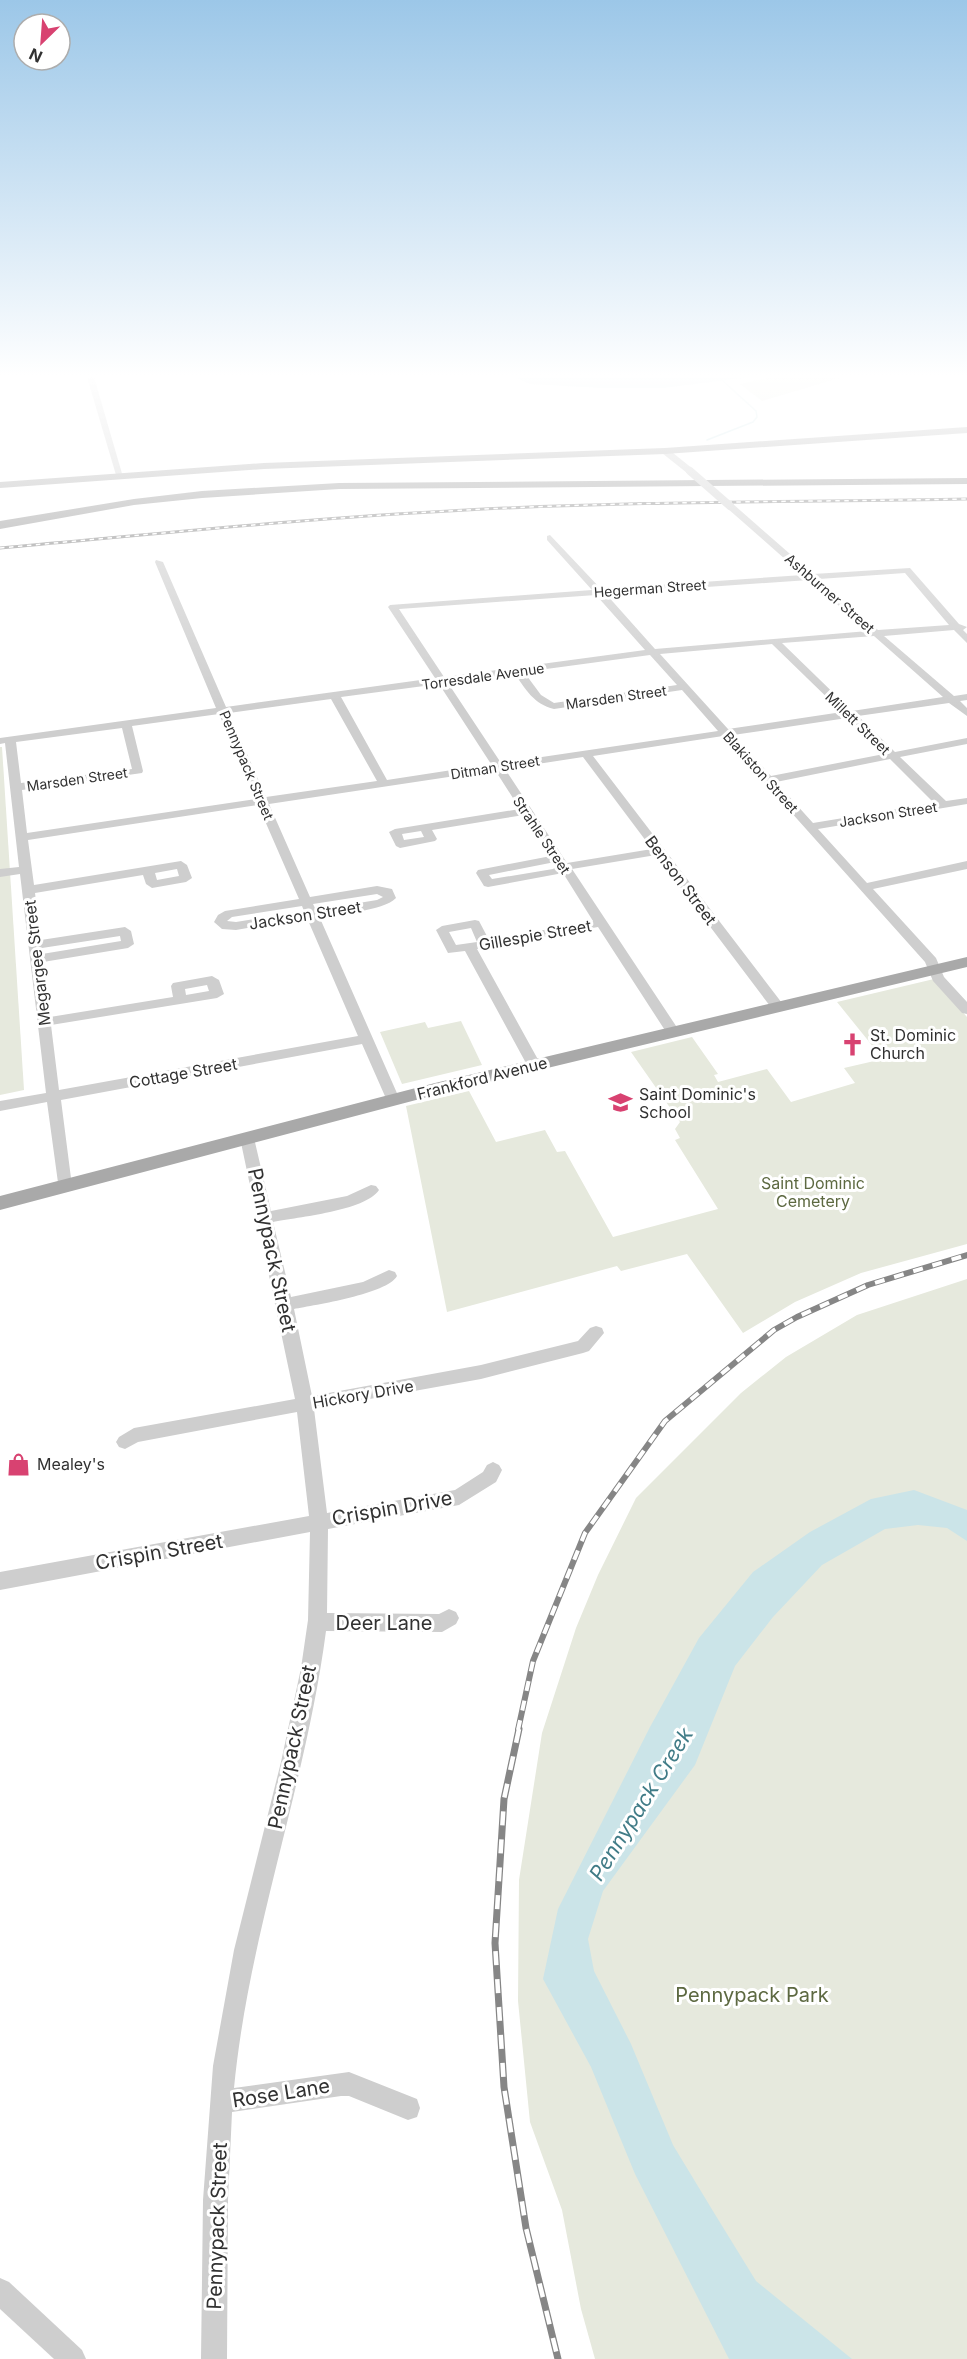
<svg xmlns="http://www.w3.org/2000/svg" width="967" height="2359" font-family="Inter,sans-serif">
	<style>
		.green { fill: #e6e9dd }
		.water { fill: #cbe4e8 }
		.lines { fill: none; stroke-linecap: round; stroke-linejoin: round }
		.stream { stroke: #cbe4e8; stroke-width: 1.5 }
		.minor { fill: #cecece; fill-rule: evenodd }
		.major { fill: #a9a9a9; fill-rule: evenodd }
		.highway { fill: #989898; fill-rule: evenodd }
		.rail-far2-casing { stroke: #868686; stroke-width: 3 }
		.rail-far1-casing { stroke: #868686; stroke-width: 6 }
		.rail-casing { stroke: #868686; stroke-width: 7 }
		.rail-far2 { stroke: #fff; stroke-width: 1.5; stroke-dasharray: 4.5; stroke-linecap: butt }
		.rail-far1 { stroke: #fff; stroke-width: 4; stroke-dasharray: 10; stroke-linecap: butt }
		.rail { stroke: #fff; stroke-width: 4.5; stroke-dasharray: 14; stroke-linecap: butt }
		.minor-bridge { stroke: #cecece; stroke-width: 8 }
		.labels { text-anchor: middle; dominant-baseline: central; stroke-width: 6; stroke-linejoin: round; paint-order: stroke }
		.far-street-label { font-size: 14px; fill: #313131; stroke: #fff }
		.street-label { font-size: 16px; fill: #313131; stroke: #fff }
		.poi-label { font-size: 16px; fill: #313131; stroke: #fff; text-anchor: start }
		.park-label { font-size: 16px; fill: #5d6941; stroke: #fff }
		.near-street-label { font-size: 20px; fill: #313131; stroke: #fff }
		.near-park-label { font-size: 20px; fill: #5d6941; stroke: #fff }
		.near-water-label { font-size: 21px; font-style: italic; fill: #417c87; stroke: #fff }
	</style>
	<rect width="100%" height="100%" fill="#fff"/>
	<g class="green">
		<polygon points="771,377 843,377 762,401 740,384"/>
		<polygon points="0,747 2,747 24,1090 0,1095"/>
		<polygon points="934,979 967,1017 967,1244 861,1273 795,1302 743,1333 687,1254 621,1271 617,1266 447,1312 406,1106 469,1091 496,1142 545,1130 557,1152 565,1151 613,1237 718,1209 675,1140 680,1138 675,1129 680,1122 631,1052 692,1037 718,1074 714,1075 718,1082 767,1069 791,1102 855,1083 844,1068 883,1059 837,1002"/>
		<polygon points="461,1021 482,1065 402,1084 380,1032 425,1022 428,1028"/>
		<polygon points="967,1279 967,2359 595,2359 581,2309 562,2210 530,2122 518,2001 519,1880 542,1733 576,1628 598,1575 636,1498 741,1393 786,1357 857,1315"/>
	</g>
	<g class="water">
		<polygon points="514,377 751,377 663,388 602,388 530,384"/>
		<polygon points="914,1490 967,1510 967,1541 947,1528 918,1525 885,1529 822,1565 773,1617 735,1666 695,1765 603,1891 588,1939 594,1971 631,2044 673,2145 716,2216 756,2281 852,2359 729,2359 635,2174 591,2067 543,1979 558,1909 650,1727 699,1638 753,1572 810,1532 871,1499"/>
	</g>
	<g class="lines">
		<polyline class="stream" points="707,440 753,422 757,417 756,411 722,380"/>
		<g class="minor">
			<polygon points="87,377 94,377 123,477 116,475"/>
			<polygon points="662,449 668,449 693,469 693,473 687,473 662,453"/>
			<path d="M727 504H733L813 574 910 568 959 624 967 627 963 630 967 634V643L954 630 884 636 954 696 967 694V700L960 701 967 708V716L949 703 858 716 895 752 967 738V744L900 757 946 801 967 798V804L818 829 867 883 967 861V869L873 889 936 958 944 977 967 1002V1014L962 1013 933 981 925 962 723 736 593 756 785 1007 783 1010H773L656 855 572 869 680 1032 673 1036 668 1035 598 927 477 949 541 1065 534 1070 527 1065 465 951 448 953 436 930 442 926 475 920 479 921 489 940 593 921 563 873 488 887 484 886 476 873 478 870 551 856 524 815 432 830 437 839 435 841 400 848 396 846 389 832 395 829 520 809 495 770 269 804 310 897 377 886 392 889 396 898C382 912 339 913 319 916L400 1100 398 1103H388L362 1044 61 1100 72 1186 69 1190H59L47 1102 0 1111V1101L46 1093 20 874 0 877V869L19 867 5 743 0 744V738L216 708 155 562 156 560 163 562 226 707 435 678 388 607 390 605 592 590 547 540V536L550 535 601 589 803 575 727 508ZM905 573 949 625 878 630 819 579ZM809 580 868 631 655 649 606 594ZM596 595 645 650 444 677 399 609ZM874 636 943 697 852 711 782 643ZM772 644 842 712 728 729 660 654ZM650 655 677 685 554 703 541 695 524 672ZM515 674C526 690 534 704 554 709L682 690 718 731 501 763 448 683ZM439 684 491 764 387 780 341 697ZM331 699 377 781 266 797 229 713ZM219 714 256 799 27 833 22 790 142 773 143 771 132 726ZM847 718 884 754 771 776 733 735ZM122 728 132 769 21 783 16 742ZM583 757 652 849 567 863 505 769ZM890 759 934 803 813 823 776 782ZM258 805 299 899 225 911 218 915 214 922 222 929 236 930 307 918 358 1036 59 1090 51 1025 217 998 224 994 219 980 212 976 173 983 171 986 173 997 50 1017 43 962 128 948 134 944 131 931 125 927 41 940 35 893 143 875 146 884 152 888 186 882 192 878 187 865 181 861 34 885 28 840ZM421 831 424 837 404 840 402 834ZM555 862 557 866 553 869 492 879 489 875ZM177 869 179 876 157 880 155 873ZM377 894 383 897 377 900 316 910 313 904ZM302 906 304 911 236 922 227 921 232 917ZM471 928 477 942 456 945 449 932ZM120 936 121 941 42 954V948ZM207 985 209 991 186 995 185 989Z"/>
			<path d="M247 1133 254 1138 271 1211 347 1196 371 1185 376 1186 379 1190C365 1211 298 1217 273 1222L291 1297 363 1282 389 1270 395 1272 397 1276C387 1294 315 1305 294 1309L312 1396 481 1365 578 1341 590 1328 596 1326 602 1328 604 1333 589 1351 583 1353 481 1379 314 1409 327 1513 455 1490 483 1472 487 1465 493 1462 499 1465 502 1470 496 1482 459 1505 328 1529 327 1613 439 1614 449 1609 456 1612 459 1618 456 1624 442 1632 326 1631C306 1785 249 1932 234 2088L349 2072 417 2099 420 2108 417 2117 408 2120 349 2096H341L232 2112 228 2200 227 2359H201L203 2200 213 2066 234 1950 281 1762 301 1668 308 1620 310 1532 0 1590V1572L309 1516 297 1412 138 1442 125 1449 119 1447 116 1442 119 1437 134 1428 295 1399 240 1138Z"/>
			<polygon points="0,2278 9,2282 82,2350 86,2359 54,2359 0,2309"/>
		</g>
		<g class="major">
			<polygon points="967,427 967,433 665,454 264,469 0,488 0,482 264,463 665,448"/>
			<polygon points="967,957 967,967 435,1095 0,1210 0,1196 435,1083"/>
		</g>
		<polygon class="highway" points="967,478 967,484 339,489 202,498 134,505 0,529 0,521 134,499 202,491 339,483"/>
		<defs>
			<path id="rail-far2" d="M0 548C155 534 310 518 466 510 633 501 800 502 967 499"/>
			<polyline id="rail-far1" points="518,1730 533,1661 585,1533 665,1421 774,1330 797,1317 868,1285 967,1255"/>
			<polyline id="rail" points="519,1729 504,1799 495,1943 504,2087 526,2228 558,2359"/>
		</defs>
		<use href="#rail-far2" class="rail-far2-casing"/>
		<use href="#rail-far1" class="rail-far1-casing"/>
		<use href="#rail" class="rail-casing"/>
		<use href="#rail-far2" class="rail-far2"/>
		<use href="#rail-far1" class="rail-far1"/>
		<use href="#rail" class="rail"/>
		<polyline class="minor-bridge" points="690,471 730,506"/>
	</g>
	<linearGradient id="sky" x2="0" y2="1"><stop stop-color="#9cc7e8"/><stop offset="0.53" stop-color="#fff"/><stop offset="1" stop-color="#fff" stop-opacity="0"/></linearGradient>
	<rect width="967" height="708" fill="url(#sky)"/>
	<defs>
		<symbol id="church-bare" viewBox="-9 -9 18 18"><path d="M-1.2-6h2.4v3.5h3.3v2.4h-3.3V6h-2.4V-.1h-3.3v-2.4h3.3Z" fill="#d84271" stroke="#fff" stroke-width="2.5" paint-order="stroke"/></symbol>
		<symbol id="school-bare" viewBox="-9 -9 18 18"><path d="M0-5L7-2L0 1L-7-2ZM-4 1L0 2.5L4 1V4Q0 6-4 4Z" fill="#d84271" stroke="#fff" stroke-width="2.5" paint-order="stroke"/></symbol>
		<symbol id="shop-bare" viewBox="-9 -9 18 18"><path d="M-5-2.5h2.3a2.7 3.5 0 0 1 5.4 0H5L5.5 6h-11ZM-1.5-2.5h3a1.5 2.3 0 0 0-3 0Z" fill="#d84271" stroke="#fff" stroke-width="2.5" paint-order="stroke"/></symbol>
	</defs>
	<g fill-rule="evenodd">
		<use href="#church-bare" x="836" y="1028" width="33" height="33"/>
		<use href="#school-bare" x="604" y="1086" width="33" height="33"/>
		<use href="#shop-bare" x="2" y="1448" width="33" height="33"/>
	</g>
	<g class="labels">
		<g class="far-street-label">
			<text transform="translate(650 588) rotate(-4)">Hegerman Street</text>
			<text transform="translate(830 593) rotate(41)">Ashburner Street</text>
			<text transform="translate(483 676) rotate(-8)">Torresdale Avenue</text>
			<text transform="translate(616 697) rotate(-8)">Marsden Street</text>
			<text transform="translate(858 723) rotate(44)">Millett Street</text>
			<text transform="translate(247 765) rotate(67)">Pennypack Street</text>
			<text transform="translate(495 767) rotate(-9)">Ditman Street</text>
			<text transform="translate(761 772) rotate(48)">Blakiston Street</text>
			<text transform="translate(77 779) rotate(-8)">Marsden Street</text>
			<text transform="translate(888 814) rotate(-9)">Jackson Street</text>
			<text transform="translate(542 835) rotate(56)">Strahle Street</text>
		</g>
		<g class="street-label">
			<text transform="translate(681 880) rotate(53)">Benson Street</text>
			<text transform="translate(305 915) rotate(-9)">Jackson Street</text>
			<text transform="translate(535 935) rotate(-10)">Gillespie Street</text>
			<text transform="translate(37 963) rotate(-97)">Megargee Street</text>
			<text transform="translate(183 1073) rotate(-10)">Cottage Street</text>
			<text transform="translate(482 1078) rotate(-14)">Frankford Avenue</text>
			<text transform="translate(363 1394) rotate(-10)">Hickory Drive</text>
		</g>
		<g class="poi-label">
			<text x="870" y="1035">St. Dominic<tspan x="870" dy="18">Church</tspan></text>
			<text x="639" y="1094">Saint Dominic's<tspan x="639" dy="18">School</tspan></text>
			<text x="37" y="1464">Mealey's</text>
		</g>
		<g class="park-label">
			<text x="813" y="1183">Saint Dominic<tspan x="813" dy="18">Cemetery</tspan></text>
		</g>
		<g class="near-street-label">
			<text transform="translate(272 1250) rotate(78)">Pennypack Street</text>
			<text transform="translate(392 1508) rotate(-10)">Crispin Drive</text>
			<text transform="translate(159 1552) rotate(-10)">Crispin Street</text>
			<text x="384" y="1623">Deer Lane</text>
			<text transform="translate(292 1747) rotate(-78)">Pennypack Street</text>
			<text transform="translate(281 2093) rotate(-9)">Rose Lane</text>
			<text transform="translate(217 2226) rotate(-88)">Pennypack Street</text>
		</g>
		<g class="near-park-label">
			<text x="752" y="1995">Pennypack Park</text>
		</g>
		<g class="near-water-label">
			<text transform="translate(641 1804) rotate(-58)">Pennypack Creek</text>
		</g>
	</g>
	<g transform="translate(42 42) rotate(205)"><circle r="28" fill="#ffffff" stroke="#adadad" stroke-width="1.5"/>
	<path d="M0-4.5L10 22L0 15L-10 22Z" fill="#d84271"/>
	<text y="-9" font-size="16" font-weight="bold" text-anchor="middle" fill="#313131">N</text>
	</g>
</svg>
